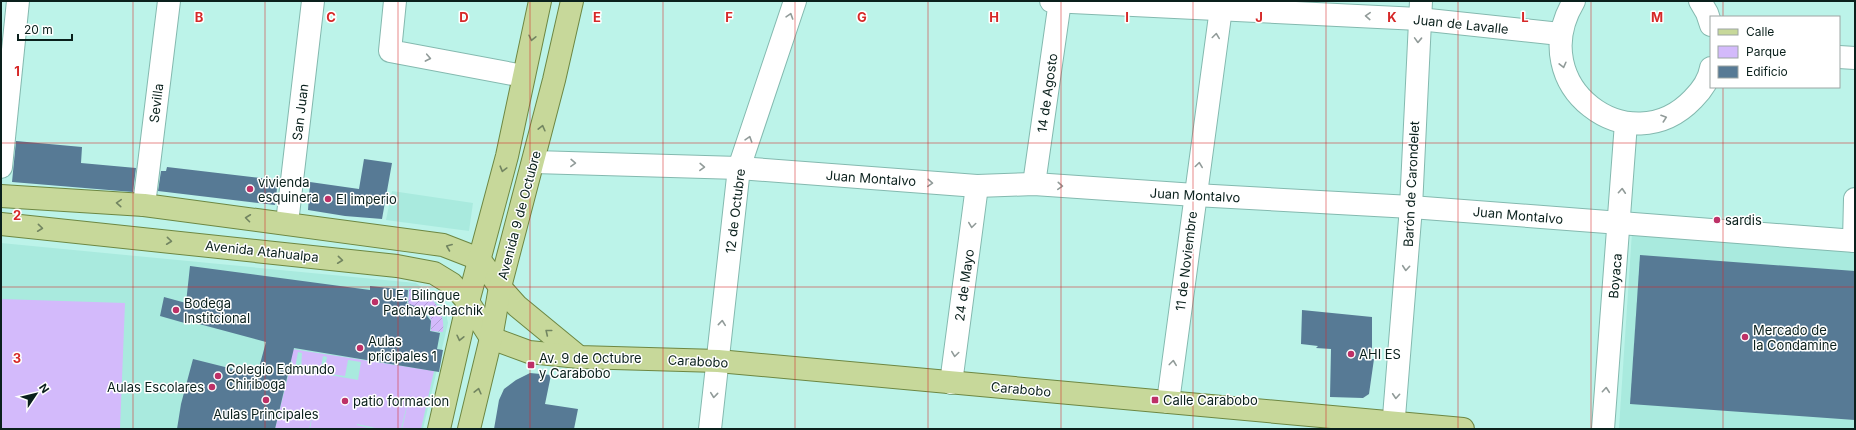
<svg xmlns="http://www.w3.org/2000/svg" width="1856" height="430" font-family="Inter,sans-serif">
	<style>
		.built { fill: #a9eade }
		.green { fill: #d3bafb }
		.garden { fill: url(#garden-furrows) }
		.building { fill: #577a95 }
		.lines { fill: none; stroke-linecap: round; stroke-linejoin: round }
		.minor-casing { stroke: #84b9af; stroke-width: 24 }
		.major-casing { stroke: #6d8742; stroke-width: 24 }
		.minor { stroke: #fff; stroke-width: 22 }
		.major { stroke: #c7d89a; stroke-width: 22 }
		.oneway { stroke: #919b99 }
		.oneway2 { stroke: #728561 }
		.grid { fill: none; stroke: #d62828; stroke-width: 1; stroke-opacity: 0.55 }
		.poi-dot { fill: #bd3167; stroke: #fff; stroke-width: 1.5 }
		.labels { text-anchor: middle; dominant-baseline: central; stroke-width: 3; stroke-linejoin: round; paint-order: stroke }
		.street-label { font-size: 13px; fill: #0a201c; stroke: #fff }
		.poi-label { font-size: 13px; fill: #0a201c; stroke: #fff; text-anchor: start }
		.grid-label { font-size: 13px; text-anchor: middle; font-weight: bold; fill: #d62828; stroke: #fff; stroke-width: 3; stroke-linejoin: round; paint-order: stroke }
	</style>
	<defs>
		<pattern id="garden-furrows" width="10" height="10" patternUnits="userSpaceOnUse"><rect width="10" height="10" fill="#d3bafb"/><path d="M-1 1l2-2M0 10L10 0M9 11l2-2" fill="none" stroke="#b4a0d7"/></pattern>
	</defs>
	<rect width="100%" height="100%" fill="#bcf3e9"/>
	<g class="built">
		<polygon points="392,191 473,203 469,231 386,220"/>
		<polygon points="1632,232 1855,249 1855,429 1619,428"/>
		<polygon points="1,243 416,283 437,299 445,309 448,323 423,429 1,429"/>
	</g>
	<g class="green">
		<polygon points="1,299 125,303 120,429 1,429"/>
		<polygon points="285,348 434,371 421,429 402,429 411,389 401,429 380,429 357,424 357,425 373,429 310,429 313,413 309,429 275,429 290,368 358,380 361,362 348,360 345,376 324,373 327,357 323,356 320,372 301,369 302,353 298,352 295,368"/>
	</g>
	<path class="garden" d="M409 289C431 291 446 311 443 332L431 331V320C426 309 420 307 408 306Z"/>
	<g class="building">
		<polygon points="16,141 82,147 81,163 136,168 133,192 12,182"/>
		<polygon points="364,159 392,163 382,219 345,216 308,210 310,182 359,189"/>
		<polygon points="167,167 278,180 275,205 158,191 161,171 166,171"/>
		<polygon points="1640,255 1855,271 1855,420 1630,404"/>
		<polygon points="190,266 370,290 370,286 408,290 407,303 422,309 431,321 430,331 440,333 437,349 443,350 439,372 294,348 275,429 177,429 181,404 193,359 257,375 266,342 188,321 188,324 160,316 164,297 186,303"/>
		<polygon points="1302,310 1372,317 1372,359 1374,359 1369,394 1363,398 1330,397 1331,349 1316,348 1318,346 1301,344"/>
		<polygon points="530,373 551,375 545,404 578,409 574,429 494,429 499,400 504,389 516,380"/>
	</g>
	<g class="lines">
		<defs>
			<g id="minor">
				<polyline points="395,1 390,51 523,76"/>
				<polyline points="1051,1 1419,19 1560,34"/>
				<path d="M1574 1C1523 86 1630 165 1693 99 1701 91 1709 80 1711 68"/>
				<polyline points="1700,1 1707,13 1711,25"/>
				<polyline points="1839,57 1855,58"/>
				<polyline points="534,162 739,168 977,186 1034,184 1195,195 1411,207 1855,241"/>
				<polyline points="1,167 18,1"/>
				<polyline points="1034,184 1060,1"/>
				<polyline points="144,205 169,1"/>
				<polyline points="287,223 313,1"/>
				<polyline points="1854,241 1855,199"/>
				<polyline points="951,383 977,186"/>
				<polyline points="1168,402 1222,1"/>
				<polyline points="710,429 739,168 795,1"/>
				<polyline points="1393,429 1411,207 1421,1"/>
				<polyline points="1603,429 1626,123"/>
			</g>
			<g id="major">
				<polyline points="1,196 144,205 443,245 479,259 500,287 517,306 579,357"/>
				<polyline points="1,224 397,266 434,273 452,284 468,302 491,338 529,352 579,357 718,361 1463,429"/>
				<polyline points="439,429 468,302 507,156 540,1"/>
				<polyline points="469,429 491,338 500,287 554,80 572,1"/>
			</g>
		</defs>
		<use href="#minor" class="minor-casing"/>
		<use href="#major" class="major-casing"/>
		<use href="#minor" class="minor"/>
		<use href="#major" class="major"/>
	</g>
	<defs><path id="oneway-chevron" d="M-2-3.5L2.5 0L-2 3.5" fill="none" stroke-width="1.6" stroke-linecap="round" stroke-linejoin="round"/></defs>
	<g class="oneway">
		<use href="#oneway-chevron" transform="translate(790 16) rotate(-72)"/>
		<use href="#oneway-chevron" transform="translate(1368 16) rotate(-177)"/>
		<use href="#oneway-chevron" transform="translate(1216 36) rotate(-82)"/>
		<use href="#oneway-chevron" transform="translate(1418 40) rotate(92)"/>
		<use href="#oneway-chevron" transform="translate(428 58) rotate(11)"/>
		<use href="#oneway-chevron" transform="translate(1563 65) rotate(76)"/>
		<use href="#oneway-chevron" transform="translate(1664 118) rotate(-19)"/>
		<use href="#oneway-chevron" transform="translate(749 139) rotate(-72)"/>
		<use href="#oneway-chevron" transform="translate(573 163) rotate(2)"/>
		<use href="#oneway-chevron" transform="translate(1199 165) rotate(-82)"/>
		<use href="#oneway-chevron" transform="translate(702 167) rotate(2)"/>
		<use href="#oneway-chevron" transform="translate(930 183) rotate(4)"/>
		<use href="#oneway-chevron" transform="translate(1060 186) rotate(4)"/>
		<use href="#oneway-chevron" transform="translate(1622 191) rotate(-86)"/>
		<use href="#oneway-chevron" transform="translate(972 225) rotate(98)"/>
		<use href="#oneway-chevron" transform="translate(1406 268) rotate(95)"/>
		<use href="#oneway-chevron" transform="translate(722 323) rotate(-84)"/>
		<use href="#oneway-chevron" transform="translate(955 354) rotate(98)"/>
		<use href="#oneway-chevron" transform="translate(1173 363) rotate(-83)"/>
		<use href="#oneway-chevron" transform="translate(1606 390) rotate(-85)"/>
		<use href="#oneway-chevron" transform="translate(714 395) rotate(96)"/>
		<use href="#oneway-chevron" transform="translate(1396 396) rotate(94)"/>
	</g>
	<g class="oneway2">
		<use href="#oneway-chevron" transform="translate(532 38) rotate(103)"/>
		<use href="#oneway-chevron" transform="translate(542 128) rotate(-76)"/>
		<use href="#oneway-chevron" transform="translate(503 169) rotate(105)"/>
		<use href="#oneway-chevron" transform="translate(119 203) rotate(-176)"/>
		<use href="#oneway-chevron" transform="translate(248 218) rotate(-173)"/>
		<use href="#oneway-chevron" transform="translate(40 228) rotate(6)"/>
		<use href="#oneway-chevron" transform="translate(169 241) rotate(6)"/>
		<use href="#oneway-chevron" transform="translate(449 247) rotate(-158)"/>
		<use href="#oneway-chevron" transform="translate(340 260) rotate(6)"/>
		<use href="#oneway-chevron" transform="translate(548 332) rotate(-141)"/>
		<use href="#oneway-chevron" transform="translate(460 338) rotate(103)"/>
		<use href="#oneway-chevron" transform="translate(478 391) rotate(-76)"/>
	</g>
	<path class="grid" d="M133 1V429M265 1V429M398 1V429M530 1V429M663 1V429M795 1V429M928 1V429M1061 1V429M1193 1V429M1326 1V429M1458 1V429M1591 1V429M1723 1V17M1723 87V429M1 143H1855M1 287H1855"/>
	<g class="poi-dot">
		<circle cx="250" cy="189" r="4"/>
		<circle cx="328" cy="199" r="4"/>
		<circle cx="1717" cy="220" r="4"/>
		<circle cx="375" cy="302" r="4"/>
		<circle cx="176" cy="310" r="4"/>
		<circle cx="1745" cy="337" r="4"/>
		<circle cx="360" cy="348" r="4"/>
		<circle cx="1351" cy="354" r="4"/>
		<rect x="527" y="361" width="8" height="8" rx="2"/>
		<circle cx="218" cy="376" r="4"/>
		<circle cx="212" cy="387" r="4"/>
		<circle cx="266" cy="400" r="4"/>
		<rect x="1151" y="396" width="8" height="8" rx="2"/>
		<circle cx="345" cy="401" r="4"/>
	</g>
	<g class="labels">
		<g class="street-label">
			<text transform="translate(1461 24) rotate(6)">Juan de Lavalle</text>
			<text transform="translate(1047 93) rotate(-82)">14 de Agosto</text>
			<text transform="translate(156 103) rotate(-83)">Sevilla</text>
			<text transform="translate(300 112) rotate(-83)">San Juan</text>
			<text transform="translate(871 178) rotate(4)">Juan Montalvo</text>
			<text transform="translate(1411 184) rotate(-87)">Barón de Carondelet</text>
			<text transform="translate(1195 195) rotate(3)">Juan Montalvo</text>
			<text transform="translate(735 211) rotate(-83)">12 de Octubre</text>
			<text transform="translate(519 215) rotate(-75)">Avenida 9 de Octubre</text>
			<text transform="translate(1518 215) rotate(5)">Juan Montalvo</text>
			<text transform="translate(262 251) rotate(6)">Avenida Atahualpa</text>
			<text transform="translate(1186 261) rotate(-83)">11 de Noviembre</text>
			<text transform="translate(1615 276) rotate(-85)">Boyaca</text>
			<text transform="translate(964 285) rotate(-82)">24 de Mayo</text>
			<text transform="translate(698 361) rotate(3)">Carabobo</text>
			<text transform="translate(1021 389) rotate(5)">Carabobo</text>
		</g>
		<g class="poi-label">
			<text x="258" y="182">vivienda<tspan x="258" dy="15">esquinera</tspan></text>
			<text x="336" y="199">El imperio</text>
			<text x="1725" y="220">sardis</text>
			<text x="383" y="295">U.E. Bilingue<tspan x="383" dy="15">Pachayachachik</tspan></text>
			<text x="184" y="303">Bodega<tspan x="184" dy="15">Institcional</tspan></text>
			<text x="1753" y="330">Mercado de<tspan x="1753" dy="15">la Condamine</tspan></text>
			<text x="368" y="341">Aulas<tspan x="368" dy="15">pricipales 1</tspan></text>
			<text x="1359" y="354">AHI ES</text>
			<text x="539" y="358">Av. 9 de Octubre<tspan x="539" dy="15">y Carabobo</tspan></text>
			<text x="226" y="369">Colegio Edmundo<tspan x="226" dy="15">Chiriboga</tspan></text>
			<text x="204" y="387" text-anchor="end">Aulas Escolares</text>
			<text x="1163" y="400">Calle Carabobo</text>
			<text x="353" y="401">patio formacion</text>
			<text x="266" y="414" text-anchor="middle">Aulas Principales</text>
		</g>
	</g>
	<g class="grid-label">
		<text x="199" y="22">B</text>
		<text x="331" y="22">C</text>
		<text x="464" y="22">D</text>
		<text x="597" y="22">E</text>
		<text x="729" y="22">F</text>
		<text x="862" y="22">G</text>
		<text x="994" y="22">H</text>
		<text x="1127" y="22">I</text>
		<text x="1259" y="22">J</text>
		<text x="1392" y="22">K</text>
		<text x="1525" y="22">L</text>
		<text x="1657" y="22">M</text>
		<text x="17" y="76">1</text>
		<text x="17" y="220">2</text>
		<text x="17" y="363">3</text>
	</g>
	<rect width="1856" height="430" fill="none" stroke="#0a201c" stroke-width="4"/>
	<rect x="1710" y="16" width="130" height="72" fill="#ffffff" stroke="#9da6a4"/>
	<rect x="1718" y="29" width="20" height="6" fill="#c7d89a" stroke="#9da6a4"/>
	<text x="1746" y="36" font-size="12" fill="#0a201c">Calle</text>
	<rect x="1718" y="46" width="20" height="12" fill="#d3bafb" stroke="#9da6a4"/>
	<text x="1746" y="56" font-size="12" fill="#0a201c">Parque</text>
	<rect x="1718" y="66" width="20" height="12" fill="#577a95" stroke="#9da6a4"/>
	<text x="1746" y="76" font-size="12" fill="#0a201c">Edificio</text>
	<g transform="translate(36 394) rotate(55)" stroke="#ffffff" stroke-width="3" paint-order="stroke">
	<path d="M0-3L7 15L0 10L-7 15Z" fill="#0a201c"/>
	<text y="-6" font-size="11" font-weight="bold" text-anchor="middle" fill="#0a201c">N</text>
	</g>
	<path d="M18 34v6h54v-6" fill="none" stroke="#0a201c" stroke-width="2"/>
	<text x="24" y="34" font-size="12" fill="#0a201c" stroke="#ffffff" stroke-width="3" paint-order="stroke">20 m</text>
</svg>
